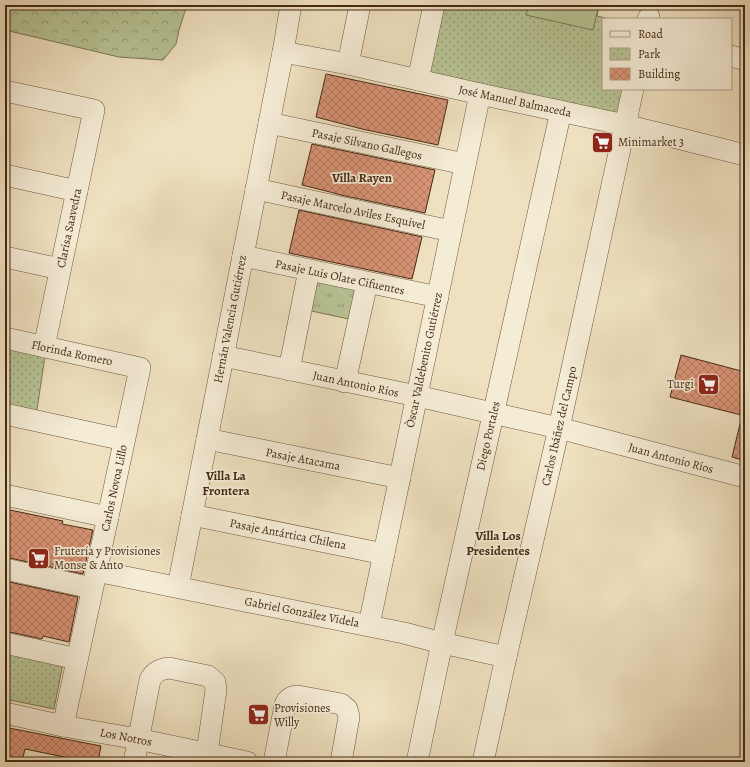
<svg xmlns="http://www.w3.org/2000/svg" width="750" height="767" font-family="Alegreya,serif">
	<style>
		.grass { fill: url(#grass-tufts); stroke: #7e7654 }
		.forest { fill: url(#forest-crowns); stroke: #7e7654 }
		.park { fill: url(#park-dots); stroke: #7e7654 }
		.garden { fill: #b7c394; stroke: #7e7654 }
		.building { fill: url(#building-cross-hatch); stroke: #442914 }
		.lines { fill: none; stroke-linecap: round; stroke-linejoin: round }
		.minor-casing { stroke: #6f573f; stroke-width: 22 }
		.minor { stroke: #f5ecd6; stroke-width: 21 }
		.labels { text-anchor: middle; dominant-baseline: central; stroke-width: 3.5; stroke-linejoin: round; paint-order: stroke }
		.street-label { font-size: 12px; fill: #442914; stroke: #f5ecd6 }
		.poi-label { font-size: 12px; fill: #442914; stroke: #f5ecd6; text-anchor: start }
		.neighbourhood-label { font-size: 13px; font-weight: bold; fill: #442914; stroke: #f5ecd6 }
	</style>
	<defs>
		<pattern id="grass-tufts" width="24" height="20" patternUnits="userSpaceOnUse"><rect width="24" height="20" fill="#b7c394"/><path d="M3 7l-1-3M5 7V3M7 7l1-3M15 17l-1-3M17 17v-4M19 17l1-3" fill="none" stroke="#969e78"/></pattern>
		<pattern id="forest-crowns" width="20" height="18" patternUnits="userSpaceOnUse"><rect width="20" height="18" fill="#b7c394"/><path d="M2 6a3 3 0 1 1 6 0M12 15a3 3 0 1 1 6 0" fill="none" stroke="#969e78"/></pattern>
		<pattern id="park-dots" width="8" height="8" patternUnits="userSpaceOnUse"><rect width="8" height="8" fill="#b7c394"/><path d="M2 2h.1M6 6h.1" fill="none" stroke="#969e78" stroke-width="1.8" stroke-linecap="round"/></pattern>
		<pattern id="building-cross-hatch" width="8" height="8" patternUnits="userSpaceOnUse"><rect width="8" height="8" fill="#d99476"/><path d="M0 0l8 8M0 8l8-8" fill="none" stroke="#b27960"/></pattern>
	</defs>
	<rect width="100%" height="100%" fill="#efe1c0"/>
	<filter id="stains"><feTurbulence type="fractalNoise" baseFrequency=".005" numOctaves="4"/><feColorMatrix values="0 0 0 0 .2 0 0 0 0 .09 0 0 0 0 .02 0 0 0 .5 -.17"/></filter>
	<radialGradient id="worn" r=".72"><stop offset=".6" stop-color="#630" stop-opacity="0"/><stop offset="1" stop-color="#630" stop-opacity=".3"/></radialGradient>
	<polygon class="grass" points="315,277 360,287 353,320 307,310"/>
	<polygon class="forest" points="5,5 187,5 179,30 176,44 163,60 119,57 5,30"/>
	<g class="park">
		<polygon points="442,5 524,5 528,6 529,5 599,5 597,16 609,19 603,19 603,89 627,89 617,113 433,74 430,70"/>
		<polygon points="5,348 45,356 36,416 5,408"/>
		<polygon points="5,652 63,663 54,709 5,699"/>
	</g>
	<polygon class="garden" points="529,5 599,5 593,30 526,15"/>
	<g class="building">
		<polygon points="326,74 448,100 438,145 362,129 316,117"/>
		<polygon points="312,144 435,170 425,213 341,195 330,192 302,185"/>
		<polygon points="299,210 422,237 412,279 289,253"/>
		<polygon points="681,355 745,372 745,416 670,397"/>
		<polygon points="741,420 745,420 745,461 732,457"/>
		<polygon points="5,509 63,521 62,524 93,530 83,574 5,557"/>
		<polygon points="5,581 78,597 69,642 43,636 42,639 5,631"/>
		<polygon points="9,728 101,746 98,762 89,762 25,749 22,762 5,762 5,746"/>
	</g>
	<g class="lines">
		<defs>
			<g id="minor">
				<polyline points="648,19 649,17"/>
				<polyline points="283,52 348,64 480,94 625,125 745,155"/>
				<polyline points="731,56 745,60"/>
				<polyline points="348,64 360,5"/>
				<polyline points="418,80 434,5"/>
				<polyline points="5,91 94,110 44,347"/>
				<polyline points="269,123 465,164"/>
				<polyline points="5,175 77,191"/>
				<polyline points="256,189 451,231"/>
				<polyline points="243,256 438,297"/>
				<polyline points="5,257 60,269"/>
				<polyline points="5,338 140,368 63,726"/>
				<polyline points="223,356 417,396 559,428 745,477"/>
				<polyline points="289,370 309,270"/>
				<polyline points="345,382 367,283"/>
				<polyline points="5,414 124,440"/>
				<polyline points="207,439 400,478"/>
				<polyline points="5,495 108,517"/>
				<polyline points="192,515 384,554"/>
				<polyline points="5,569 92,588"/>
				<polyline points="96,571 404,633 442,643 506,657"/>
				<polyline points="178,587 283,52 291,5"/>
				<polyline points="369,625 480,94"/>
				<polyline points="5,643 77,659"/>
				<polyline points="5,713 63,726 138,739 247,762"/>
				<path d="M134 762 150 680C154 672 160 669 169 668L208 676 215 682 216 690 207 753"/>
				<path d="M274 762 285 705C287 699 292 696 298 696L341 704 347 709 349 717 341 762"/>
				<polyline points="417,762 442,643 561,111"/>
				<polyline points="483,762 506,657 559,428 633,89"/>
			</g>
		</defs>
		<use href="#minor" class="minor-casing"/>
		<use href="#minor" class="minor"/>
	</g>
	<defs>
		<symbol id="supermarket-square" viewBox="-11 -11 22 22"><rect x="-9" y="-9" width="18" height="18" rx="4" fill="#8f2418" stroke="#f5ecd6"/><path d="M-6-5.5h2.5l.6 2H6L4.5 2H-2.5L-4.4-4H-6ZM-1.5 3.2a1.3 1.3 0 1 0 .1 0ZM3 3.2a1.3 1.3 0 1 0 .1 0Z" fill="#fff"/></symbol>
	</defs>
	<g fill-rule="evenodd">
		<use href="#supermarket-square" x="590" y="130" width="25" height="25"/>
		<use href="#supermarket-square" x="696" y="372" width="25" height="25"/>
		<use href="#supermarket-square" x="26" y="546" width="25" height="25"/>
		<use href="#supermarket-square" x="246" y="702" width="25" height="25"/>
	</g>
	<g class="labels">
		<g class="street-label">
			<text transform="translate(515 101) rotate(12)">José Manuel Balmaceda</text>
			<text transform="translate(367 144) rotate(12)">Pasaje Silvano Gallegos</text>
			<text transform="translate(353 210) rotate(12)">Pasaje Marcelo Aviles Esquivel</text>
			<text transform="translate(69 228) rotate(-78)">Clarisa Saavedra</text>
			<text transform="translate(340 277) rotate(12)">Pasaje Luis Olate Cifuentes</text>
			<text transform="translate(230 319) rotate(-79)">Hernán Valencia Gutiérrez</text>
			<text transform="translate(72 353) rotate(12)">Florinda Romero</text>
			<text transform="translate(424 360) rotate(-78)">Òscar Valdebenito Gutiérrez</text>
			<text transform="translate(356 384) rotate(12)">Juan Antonio Ríos</text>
			<text transform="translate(559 426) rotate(-77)">Carlos Ibáñez del Campo</text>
			<text transform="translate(488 436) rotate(-77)">Diego Portales</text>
			<text transform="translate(671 458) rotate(15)">Juan Antonio Ríos</text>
			<text transform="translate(303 459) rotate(11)">Pasaje Atacama</text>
			<text transform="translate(114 488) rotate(-78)">Carlos Novoa Lillo</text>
			<text transform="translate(288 534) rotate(11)">Pasaje Antártica Chilena</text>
			<text transform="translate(302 612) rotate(11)">Gabriel González Videla</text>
			<text transform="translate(126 737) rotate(11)">Los Notros</text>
		</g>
		<g class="poi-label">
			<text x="618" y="142">Minimarket 3</text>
			<text x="694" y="384" text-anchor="end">Turgi</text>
			<text x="54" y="551">Frutería y Provisiones<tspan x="54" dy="14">Monse &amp; Anto</tspan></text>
			<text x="274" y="708">Provisiones<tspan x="274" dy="14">Willy</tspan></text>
		</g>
		<g class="neighbourhood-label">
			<text x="362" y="177">Villa Rayen</text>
			<text x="226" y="475">Villa La<tspan x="226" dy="15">Frontera</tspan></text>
			<text x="498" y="535">Villa Los<tspan x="498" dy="15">Presidentes</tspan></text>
		</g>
	</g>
	<rect width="750" height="767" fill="none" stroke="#efe1c0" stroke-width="20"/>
	<rect x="6" y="6" width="738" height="755" fill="none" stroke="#442914" stroke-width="2"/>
	<rect x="10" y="10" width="730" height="747" fill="none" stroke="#442914"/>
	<rect x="602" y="18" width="130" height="72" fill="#f5ecd6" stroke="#ae9e88"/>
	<rect x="610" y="31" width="20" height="6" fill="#f5ecd6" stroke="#ae9e88"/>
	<text x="638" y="38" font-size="12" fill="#442914">Road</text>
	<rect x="610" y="48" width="20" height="12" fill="url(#park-dots)" stroke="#ae9e88"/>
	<text x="638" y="58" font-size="12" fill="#442914">Park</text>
	<rect x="610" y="68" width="20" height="12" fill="url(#building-cross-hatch)" stroke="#ae9e88"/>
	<text x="638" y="78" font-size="12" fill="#442914">Building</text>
	<rect width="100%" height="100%" filter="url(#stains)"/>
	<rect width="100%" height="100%" fill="url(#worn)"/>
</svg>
